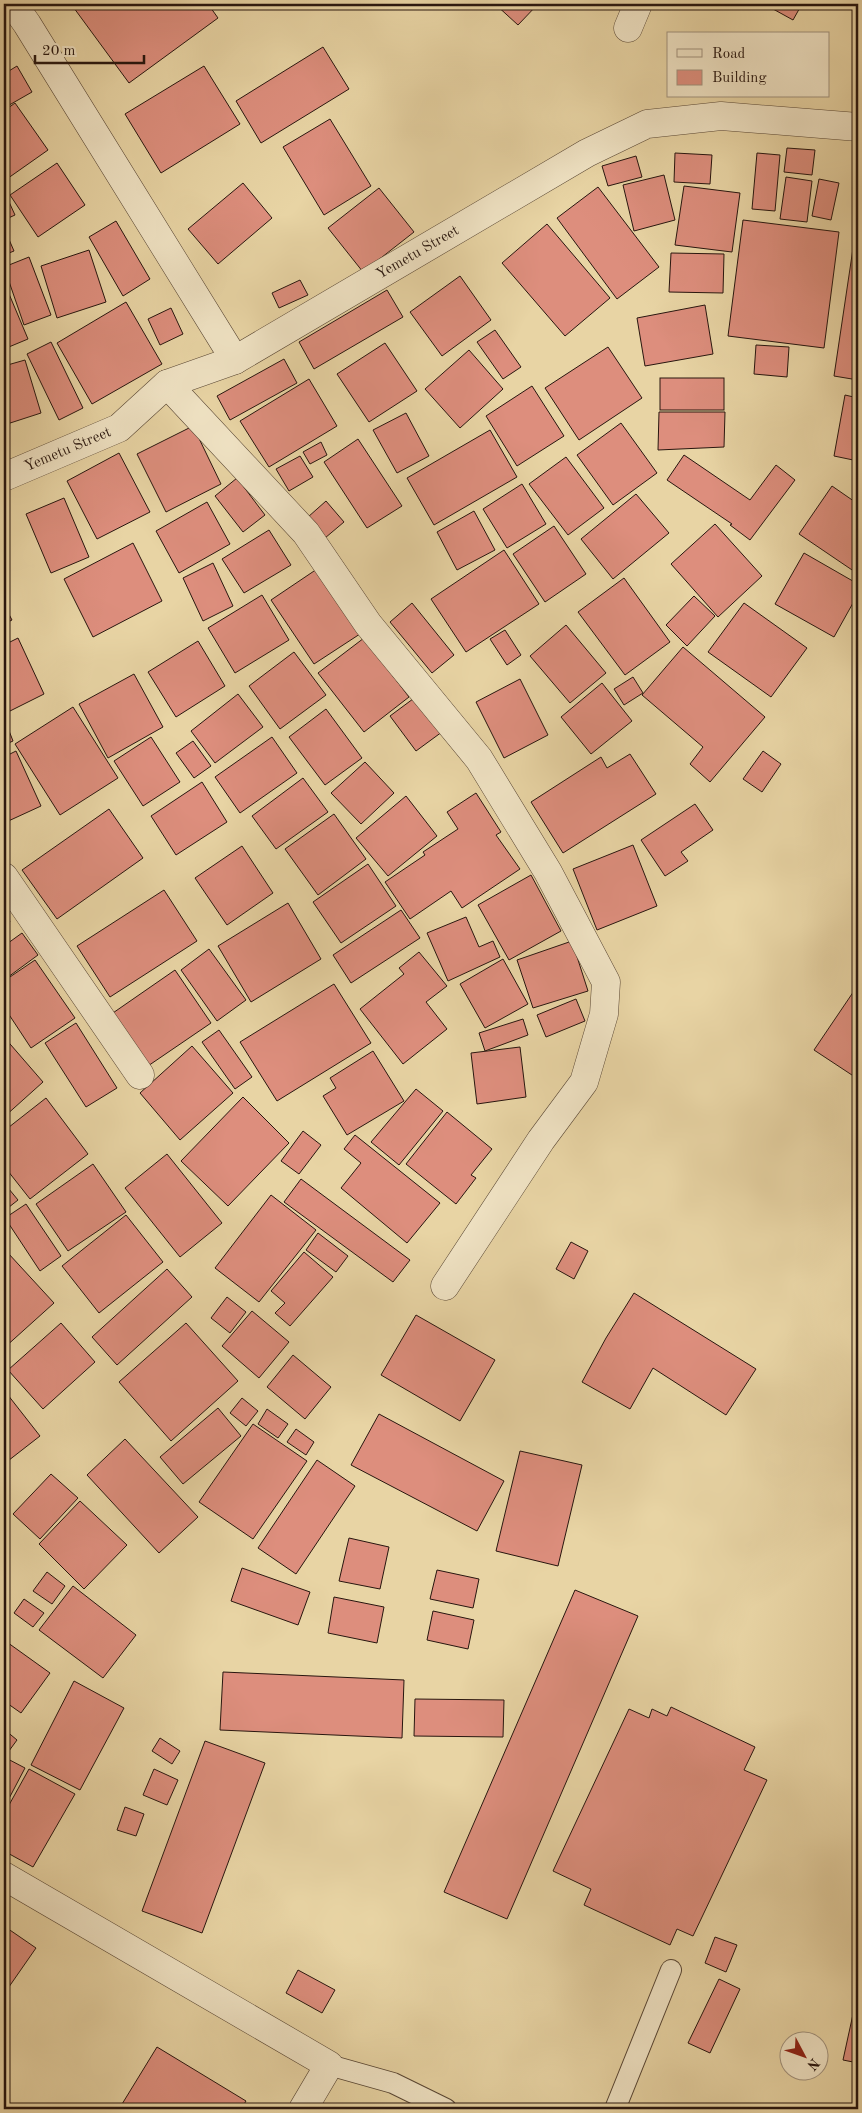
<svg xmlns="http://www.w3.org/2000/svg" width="862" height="2113" font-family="'Old Standard TT',serif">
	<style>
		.building { fill: #dd8e7d; stroke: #28160f }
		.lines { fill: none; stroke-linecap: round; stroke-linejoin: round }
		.lane-casing { stroke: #584634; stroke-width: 22 }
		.street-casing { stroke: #584634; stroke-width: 29 }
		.lane { stroke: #f0e3c4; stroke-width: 20 }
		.street { stroke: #f0e3c4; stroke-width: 28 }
		.labels { text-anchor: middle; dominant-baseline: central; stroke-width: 4.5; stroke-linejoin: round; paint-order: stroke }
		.street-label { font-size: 15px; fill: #28160f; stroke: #f0e3c4 }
	</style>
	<rect width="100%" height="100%" fill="#e8d4a4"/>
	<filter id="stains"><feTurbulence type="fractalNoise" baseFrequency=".004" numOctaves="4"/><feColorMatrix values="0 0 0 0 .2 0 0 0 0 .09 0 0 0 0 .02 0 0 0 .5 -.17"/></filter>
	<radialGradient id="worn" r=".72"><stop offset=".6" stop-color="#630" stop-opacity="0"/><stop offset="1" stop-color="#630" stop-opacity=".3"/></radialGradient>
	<g class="building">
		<polygon points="71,4 208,4 218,18 129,83"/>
		<polygon points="495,4 538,4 518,25"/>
		<polygon points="764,4 802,4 793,20"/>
		<polygon points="323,47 349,89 261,143 236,101"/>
		<polygon points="17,66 32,92 4,108 4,74"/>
		<polygon points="204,66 240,124 161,173 125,114"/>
		<polygon points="15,103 48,150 4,181 4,111"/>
		<polygon points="330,119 371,186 324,215 283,147"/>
		<polygon points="787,148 815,150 812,175 784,172"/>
		<polygon points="675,153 712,155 710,184 674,182"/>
		<polygon points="757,153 780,155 775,211 752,209"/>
		<polygon points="636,156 642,177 608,186 602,166"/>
		<polygon points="57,163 85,205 38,237 10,195"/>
		<polygon points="664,175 675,220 634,231 623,185"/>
		<polygon points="786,177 812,181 807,222 780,219"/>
		<polygon points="819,179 839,183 831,220 812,216"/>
		<polygon points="243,183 272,218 218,264 188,229"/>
		<polygon points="684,186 740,193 732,252 675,245"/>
		<polygon points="598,187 659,267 617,299 557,218"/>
		<polygon points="379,188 414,232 363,272 328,228"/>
		<polygon points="4,191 15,215 4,220"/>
		<polygon points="743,220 839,232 824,348 728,336"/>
		<polygon points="116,221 150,279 123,296 89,237"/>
		<polygon points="547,224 610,298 565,336 502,263"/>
		<polygon points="4,228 14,251 4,255"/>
		<polygon points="855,235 858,235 858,380 834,376"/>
		<polygon points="89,250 106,302 57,318 41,266"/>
		<polygon points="671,253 724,254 723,293 669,292"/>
		<polygon points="29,257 51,315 24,325 4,267"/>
		<polygon points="460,276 491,320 442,356 410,312"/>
		<polygon points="300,280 308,295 279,308 272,293"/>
		<polygon points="4,282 28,339 4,349"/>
		<polygon points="387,290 403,317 314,369 299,342"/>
		<polygon points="126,302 162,364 92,404 57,343"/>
		<polygon points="705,305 713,354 645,366 637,318"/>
		<polygon points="171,308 183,334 160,345 148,319"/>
		<polygon points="495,330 521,367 503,379 477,342"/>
		<polygon points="51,342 83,408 59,420 27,354"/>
		<polygon points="385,343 417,391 369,422 337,374"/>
		<polygon points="756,345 789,347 787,377 754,374"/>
		<polygon points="608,347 642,398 579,440 545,388"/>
		<polygon points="469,350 503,389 460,428 425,389"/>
		<polygon points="284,359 297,383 230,420 217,396"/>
		<polygon points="25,360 41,413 4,425 4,366"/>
		<rect x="660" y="378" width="64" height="32"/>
		<polygon points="309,379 337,426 269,467 240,421"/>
		<polygon points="532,386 564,436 517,466 486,416"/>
		<polygon points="845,395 858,398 858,461 834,456"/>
		<polygon points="659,412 725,412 724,447 658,450"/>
		<polygon points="406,413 429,456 397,473 373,430"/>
		<polygon points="621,423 657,473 613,505 577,455"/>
		<polygon points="193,426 221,484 166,512 137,454"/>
		<polygon points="490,430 517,477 434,525 407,478"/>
		<polygon points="358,439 402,506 367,528 324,462"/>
		<polygon points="321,442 327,455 310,464 303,452"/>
		<polygon points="119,453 150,512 97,539 67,481"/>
		<polygon points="684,455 750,500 776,465 795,480 750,540 730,525 732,524 667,480"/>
		<polygon points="300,456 313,477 289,491 276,469"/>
		<polygon points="566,457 604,508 568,535 529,484"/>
		<polygon points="237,478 265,515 243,532 215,496"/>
		<polygon points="522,484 546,524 507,548 483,509"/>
		<polygon points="832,486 858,504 858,574 799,534"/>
		<polygon points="636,494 669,533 613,579 581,539"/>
		<polygon points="64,498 89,557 51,573 26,514"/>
		<polygon points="326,501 344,522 325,538 308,517"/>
		<polygon points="4,502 9,516 4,519"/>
		<polygon points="207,502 230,544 179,573 156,531"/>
		<polygon points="474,511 495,550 457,570 437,532"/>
		<polygon points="715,524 762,576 718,617 671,564"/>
		<polygon points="554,526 586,574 545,602 513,554"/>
		<polygon points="269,530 291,565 244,593 222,559"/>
		<polygon points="133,543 162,601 93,637 64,579"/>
		<polygon points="504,550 539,604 466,652 431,599"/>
		<polygon points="804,553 858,584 858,594 834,637 775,604"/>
		<polygon points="213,563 233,606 203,621 183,578"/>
		<polygon points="320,567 363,632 314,664 271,600"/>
		<polygon points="624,578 670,642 625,675 578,612"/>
		<polygon points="262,595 289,640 235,673 208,628"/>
		<polygon points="694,596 715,616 687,646 666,625"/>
		<polygon points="412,603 454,655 432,673 390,622"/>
		<polygon points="744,603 807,648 771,697 708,652"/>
		<polygon points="4,605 12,620 4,624"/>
		<polygon points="566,625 606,673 570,703 530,656"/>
		<polygon points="505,630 521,655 507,665 490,639"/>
		<polygon points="18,638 44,694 4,714 4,645"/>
		<polygon points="364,638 409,697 364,732 318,673"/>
		<polygon points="198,641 225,686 176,717 148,672"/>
		<polygon points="683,647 765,717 710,782 690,764 703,747 642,695"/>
		<polygon points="294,652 326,695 280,729 249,686"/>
		<polygon points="134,674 163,727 108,758 79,704"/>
		<polygon points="633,677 643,693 624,705 614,689"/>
		<polygon points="520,679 548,735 504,758 476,702"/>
		<polygon points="602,683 632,721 591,754 561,717"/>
		<polygon points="421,693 446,729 416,751 390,716"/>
		<polygon points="238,694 263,727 215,763 191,731"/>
		<polygon points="73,707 118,778 60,815 15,744"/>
		<polygon points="326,709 362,758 325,785 289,737"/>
		<polygon points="4,718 13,741 4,745"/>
		<polygon points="151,737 180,782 143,806 114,761"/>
		<polygon points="272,737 297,773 240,813 215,777"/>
		<polygon points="193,741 211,766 194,778 176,753"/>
		<polygon points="16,751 41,806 4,823 4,757"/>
		<polygon points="763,751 781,764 762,792 743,779"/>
		<polygon points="630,754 656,794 563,853 531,802 601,757 607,768"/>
		<polygon points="365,762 394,793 361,824 331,793"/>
		<polygon points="303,778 328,812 276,849 252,816"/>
		<polygon points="202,782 227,822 176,855 151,816"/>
		<polygon points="476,793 501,832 496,835 520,869 462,908 451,891 410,919 385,882 425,855 423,852 458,829 447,812"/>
		<polygon points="406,796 437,836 388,876 356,838"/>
		<polygon points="695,804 713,830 681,852 688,861 665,876 641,840"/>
		<polygon points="109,809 143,858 57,919 22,870"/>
		<polygon points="334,814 366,859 318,895 285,849"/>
		<polygon points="633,845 657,906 597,930 573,869"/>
		<polygon points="242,846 273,893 227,925 195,878"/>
		<polygon points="368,864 396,906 341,943 313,902"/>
		<polygon points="531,875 561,931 509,960 478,905"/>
		<polygon points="164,890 197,941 110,997 77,946"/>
		<polygon points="288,903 321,959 251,1002 218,946"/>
		<polygon points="401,910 420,938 351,983 333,955"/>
		<polygon points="4,912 10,922 4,926"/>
		<polygon points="466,917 479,947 493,941 500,957 448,981 427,933"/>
		<polygon points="22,933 38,955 4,980 4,946"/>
		<polygon points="572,941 588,991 533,1008 517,960"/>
		<polygon points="209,949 246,1000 217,1021 181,970"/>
		<polygon points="419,952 447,986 426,1002 447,1029 403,1064 360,1009 404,974 399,968"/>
		<polygon points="503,959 528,1004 485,1028 460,984"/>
		<polygon points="35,960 75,1018 31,1048 4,1007 4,981"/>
		<polygon points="175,970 211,1023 145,1068 110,1015"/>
		<polygon points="334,984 371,1043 277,1101 240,1042"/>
		<polygon points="858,985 858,1079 814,1050"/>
		<polygon points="576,999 585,1021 546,1037 537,1015"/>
		<polygon points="523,1019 528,1035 485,1051 479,1033"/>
		<polygon points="76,1023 117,1088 86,1107 45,1043"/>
		<polygon points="219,1030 252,1077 235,1089 202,1042"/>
		<polygon points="4,1037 43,1082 4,1117"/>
		<polygon points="192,1046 233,1093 180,1140 140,1093"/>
		<polygon points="520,1047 526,1097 477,1104 471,1053"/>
		<polygon points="373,1051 404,1101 347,1135 323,1096 336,1088 330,1078"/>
		<polygon points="416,1089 443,1111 399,1165 371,1142"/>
		<polygon points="243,1097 289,1143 228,1206 181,1161"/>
		<polygon points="46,1098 88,1154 30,1199 4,1166 4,1131"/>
		<polygon points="447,1112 492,1149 471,1175 476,1178 456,1204 406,1164"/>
		<polygon points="303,1131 321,1145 299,1174 281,1161"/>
		<polygon points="355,1135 440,1203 407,1243 341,1188 361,1163 344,1149"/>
		<polygon points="167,1154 222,1223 180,1257 125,1188"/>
		<polygon points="93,1164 126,1212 68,1251 36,1204"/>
		<polygon points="301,1179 410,1260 393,1282 284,1202"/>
		<polygon points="4,1183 18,1200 4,1211"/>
		<polygon points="271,1195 316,1230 259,1302 215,1268"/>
		<polygon points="26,1204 61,1256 40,1271 5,1218"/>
		<polygon points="126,1215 163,1262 99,1313 62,1266"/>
		<polygon points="318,1233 348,1256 336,1272 306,1250"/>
		<polygon points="571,1242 588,1251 574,1279 556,1269"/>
		<polygon points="304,1252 333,1277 290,1326 275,1313 285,1303 271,1291"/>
		<polygon points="8,1253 54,1303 4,1348 4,1257"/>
		<polygon points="167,1269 192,1297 117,1365 92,1337"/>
		<polygon points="634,1293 756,1369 726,1415 653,1368 630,1409 582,1382 606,1338"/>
		<polygon points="227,1297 246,1312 230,1333 211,1318"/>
		<polygon points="252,1311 289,1342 259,1378 222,1346"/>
		<polygon points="416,1315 495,1360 460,1421 381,1375"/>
		<polygon points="61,1323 95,1362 43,1409 8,1370"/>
		<polygon points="186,1323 238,1381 171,1441 119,1382"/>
		<polygon points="293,1355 331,1387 305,1419 267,1387"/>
		<polygon points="4,1390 40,1436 4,1464"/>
		<polygon points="242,1398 258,1411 246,1426 230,1413"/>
		<polygon points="218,1408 241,1436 183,1484 160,1457"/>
		<polygon points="267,1409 288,1424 278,1438 258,1424"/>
		<polygon points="379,1414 504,1481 477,1531 351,1465"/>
		<polygon points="253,1424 307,1461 253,1539 199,1502"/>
		<polygon points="296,1429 314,1442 306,1455 287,1442"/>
		<polygon points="125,1439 198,1517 159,1553 87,1475"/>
		<polygon points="520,1451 582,1465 558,1566 496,1551"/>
		<polygon points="317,1460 355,1486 296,1574 258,1548"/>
		<polygon points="51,1474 78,1498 40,1539 13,1514"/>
		<polygon points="80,1501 127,1545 84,1589 39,1544"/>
		<polygon points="349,1538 389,1547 380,1589 339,1581"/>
		<polygon points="242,1568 310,1592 298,1625 231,1601"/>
		<polygon points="437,1570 479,1579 473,1608 430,1599"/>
		<polygon points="47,1572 65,1586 52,1604 33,1591"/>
		<polygon points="73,1586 136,1635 103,1678 39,1630"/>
		<polygon points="575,1590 638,1616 507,1919 444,1892"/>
		<polygon points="334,1597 384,1607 377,1643 328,1633"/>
		<polygon points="24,1599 44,1613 33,1627 14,1613"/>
		<polygon points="433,1611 474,1620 468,1649 427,1640"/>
		<polygon points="4,1640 50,1673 21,1713 4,1701"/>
		<polygon points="223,1672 404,1680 402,1738 220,1730"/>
		<polygon points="74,1681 124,1708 80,1790 31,1765"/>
		<polygon points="415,1699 504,1700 503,1737 414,1736"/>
		<polygon points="671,1707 755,1747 744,1770 767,1780 693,1936 677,1929 670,1945 584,1905 591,1889 553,1871 629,1709 649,1718 652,1709 667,1716"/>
		<polygon points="4,1720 10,1725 5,1730 17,1740 6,1755 4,1753"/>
		<polygon points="160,1738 180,1751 172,1764 152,1751"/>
		<polygon points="205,1741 265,1763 202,1933 142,1911"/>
		<polygon points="4,1757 25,1768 4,1808"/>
		<polygon points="29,1769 75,1794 33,1867 4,1851 4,1814"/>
		<polygon points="154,1769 178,1780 167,1805 143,1795"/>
		<polygon points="125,1807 144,1814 136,1836 117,1830"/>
		<polygon points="4,1926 36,1948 4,1994"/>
		<polygon points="715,1937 737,1945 726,1972 705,1963"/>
		<polygon points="298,1970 335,1990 322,2013 286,1993"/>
		<polygon points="719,1979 740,1989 710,2053 688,2043"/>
		<polygon points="855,2005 858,2006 858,2063 843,2060"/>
		<polygon points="157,2047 246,2101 241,2109 119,2109"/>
	</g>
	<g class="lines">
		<defs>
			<g id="lane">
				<polyline points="329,2065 393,2083 446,2109"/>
				<polyline points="615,2109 671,1970"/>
			</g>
			<g id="street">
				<polyline points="13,4 27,24 235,360"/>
				<polyline points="628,28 638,4"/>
				<polyline points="167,384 306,533 368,624 479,759 548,872 606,982 604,1014 584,1082 541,1140 445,1286"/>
				<polyline points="4,477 119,428 167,384 235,360 587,153 647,124 721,116 858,127"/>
				<polyline points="4,877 140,1075"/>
				<polyline points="4,1876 329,2065 303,2109"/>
			</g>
		</defs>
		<use href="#lane" class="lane-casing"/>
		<use href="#street" class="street-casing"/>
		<use href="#lane" class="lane"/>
		<use href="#street" class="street"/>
	</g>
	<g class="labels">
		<g class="street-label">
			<text transform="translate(418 253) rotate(-30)">Yemetu Street</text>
			<text transform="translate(68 450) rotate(-23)">Yemetu Street</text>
		</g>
	</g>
	<rect width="862" height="2113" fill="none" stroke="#e8d4a4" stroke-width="20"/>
	<rect x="5" y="5" width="852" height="2103" fill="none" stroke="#28160f" stroke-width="2.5"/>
	<rect x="10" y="10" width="842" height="2093" fill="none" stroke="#28160f"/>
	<rect x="667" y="32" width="162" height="65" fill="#f0e3c4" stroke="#a0917c"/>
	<rect x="677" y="49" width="25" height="8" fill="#f0e3c4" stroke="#a0917c"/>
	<text x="712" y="58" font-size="15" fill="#28160f">Road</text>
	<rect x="677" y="70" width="25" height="15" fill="#dd8e7d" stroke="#a0917c"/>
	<text x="712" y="82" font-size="15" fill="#28160f">Building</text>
	<g transform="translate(804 2056) rotate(131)"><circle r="24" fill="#f0e3c4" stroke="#a0917c"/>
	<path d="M0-4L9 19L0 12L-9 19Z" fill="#8f2418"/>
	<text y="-8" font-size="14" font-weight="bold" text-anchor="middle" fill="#28160f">N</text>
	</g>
	<path d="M35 55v8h109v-8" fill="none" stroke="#28160f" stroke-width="2.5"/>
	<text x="42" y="55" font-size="15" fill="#28160f" stroke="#f0e3c4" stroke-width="4" paint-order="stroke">20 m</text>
	<rect width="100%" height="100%" filter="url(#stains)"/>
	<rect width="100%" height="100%" fill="url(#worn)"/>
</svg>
